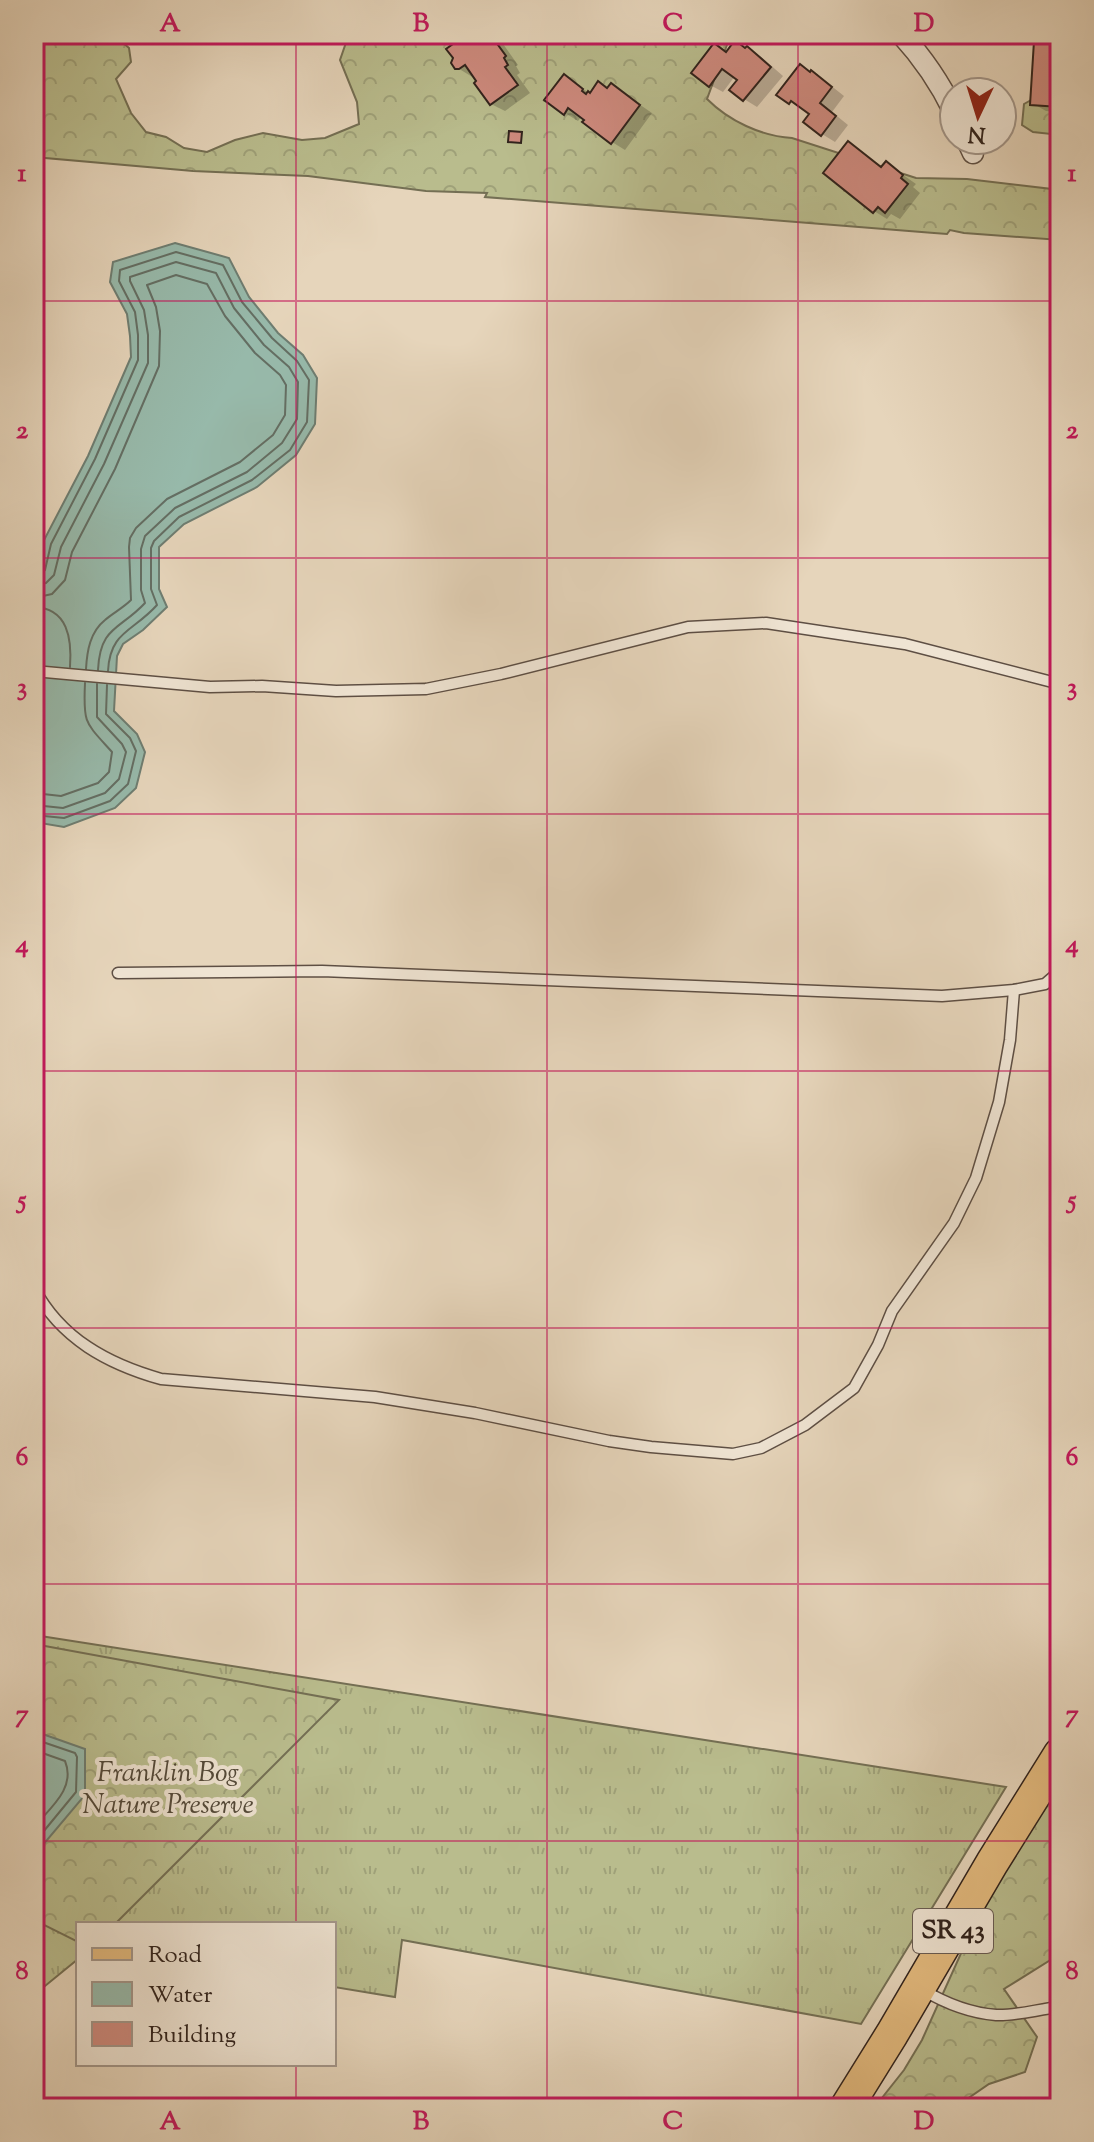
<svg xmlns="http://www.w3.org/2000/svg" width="1094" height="2142" font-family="'Sorts Mill Goudy',serif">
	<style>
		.grass { fill: url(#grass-tufts); stroke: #746f54; stroke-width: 2 }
		.forest { fill: url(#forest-crowns); stroke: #746f54; stroke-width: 2 }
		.water { fill: #97b9aa; stroke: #6e7d71; stroke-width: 2 }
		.shadow { fill: #0003 }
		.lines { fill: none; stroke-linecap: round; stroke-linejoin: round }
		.shore { stroke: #646e63; stroke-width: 2 }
		.building { fill: #ce8a7e; stroke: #30221c; stroke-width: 2 }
		.service-casing { stroke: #5e4f44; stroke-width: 13 }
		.minor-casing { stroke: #5e4f44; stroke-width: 23 }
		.primary-casing { stroke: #30221c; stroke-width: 35 }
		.service { stroke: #efe4d3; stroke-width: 10 }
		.minor { stroke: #efe4d3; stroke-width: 20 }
		.primary { stroke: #e3ba7e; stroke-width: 32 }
		.grid { fill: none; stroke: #c2185b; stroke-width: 2; stroke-opacity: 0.55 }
		.labels { text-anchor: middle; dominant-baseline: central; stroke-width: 8; stroke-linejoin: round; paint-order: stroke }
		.shield { fill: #efe4d3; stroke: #695c53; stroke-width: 2 }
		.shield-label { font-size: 26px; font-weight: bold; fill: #30221c }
		.park-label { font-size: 28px; font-style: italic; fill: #524838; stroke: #efe4d3 }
		.neatline { fill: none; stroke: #c2185b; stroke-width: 3 }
		.grid-label { font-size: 26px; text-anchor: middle; font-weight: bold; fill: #c2185b }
	</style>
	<defs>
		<pattern id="grass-tufts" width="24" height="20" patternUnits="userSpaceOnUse" patternTransform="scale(2)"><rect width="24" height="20" fill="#b9bc8d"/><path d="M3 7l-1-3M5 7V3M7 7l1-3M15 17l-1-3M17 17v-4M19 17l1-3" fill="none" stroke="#9fa179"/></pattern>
		<pattern id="forest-crowns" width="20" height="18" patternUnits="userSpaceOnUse" patternTransform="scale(2)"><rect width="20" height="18" fill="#b9bc8d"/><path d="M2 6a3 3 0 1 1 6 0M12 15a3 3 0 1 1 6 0" fill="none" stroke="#9fa179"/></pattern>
	</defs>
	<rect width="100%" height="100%" fill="#e6d5bb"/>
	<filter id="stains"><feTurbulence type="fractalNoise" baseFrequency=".0025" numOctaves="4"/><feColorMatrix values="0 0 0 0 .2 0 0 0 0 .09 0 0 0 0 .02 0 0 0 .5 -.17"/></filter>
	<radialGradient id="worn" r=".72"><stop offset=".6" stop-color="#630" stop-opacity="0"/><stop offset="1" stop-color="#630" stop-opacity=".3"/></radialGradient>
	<polygon class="grass" points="34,1635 1006,1787 861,2024 402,1940 395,1997 334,1987 334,1924 78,1924 78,1959 34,1995"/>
	<g class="forest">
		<path d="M34 34H113L129 48 131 62 116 79 131 113 146 132 166 137 184 148 207 152 235 140 263 133 302 140 325 138 359 124 357 102 340 60 349 34H731L707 99C729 121 761 136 792 138L916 178 967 179 1060 190V240L964 233 950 230 947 234 934 233 485 197 487 193 426 191 308 176 193 171 34 157Z"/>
		<polygon points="1060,84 1060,135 1033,132 1022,125 1024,104"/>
		<polygon points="34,1644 339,1700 115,1924 78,1924 78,1942 34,1920"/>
		<polygon points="1060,1782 1060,1954 1004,1989 1037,2037 1025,2072 989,2084 954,2108 874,2108 904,2070 922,2040 985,1900"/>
	</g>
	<g class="water">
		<polygon points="175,243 229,258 249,297 278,333 303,355 317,378 315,424 296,455 257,487 184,524 159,547 159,589 167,607 143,630 123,644 117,656 114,711 137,734 145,752 136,788 115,808 64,827 34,822 34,700 39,689 41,652 35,626 34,584 43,542 88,456 131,357 130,336 127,314 110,282 113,262"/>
		<polygon points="34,1731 85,1749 85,1795 37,1852 34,1852"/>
	</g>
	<g class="shadow">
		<polygon points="471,34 496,34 518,65 516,66 520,73 517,75 530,93 505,111 491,104 479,81 456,67"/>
		<polygon points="736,42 760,56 783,76 757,107 744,99 739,80 735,76 723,92 710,85"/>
		<polygon points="1060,45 1060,112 1046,111 1032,103"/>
		<polygon points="800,67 825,81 844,96 832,112 848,125 835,142 822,134 812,114 779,95"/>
		<polygon points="564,77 591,94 609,89 611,85 652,113 625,150 612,142 582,116 578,121 565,113"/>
		<polygon points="849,144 883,168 886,163 916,184 913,187 920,193 900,219 891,214 887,219 874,211"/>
	</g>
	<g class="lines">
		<g class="shore">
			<path d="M34 576 40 575 45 570 51 544 95 459 138 360V335L135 312 119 281 120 270 176 252 223 265 242 302 272 338 297 361 309 380 307 422 290 450 252 480 179 517 154 541 151 548V589L157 605C133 632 110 631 108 671"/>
			<path d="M34 586 46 583 54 575 61 547 104 464 148 363V335L144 310 130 281V277L176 262 216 273 234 308 264 345 289 367 298 382 297 419 282 443 247 472 175 508 145 536 141 549V590L145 603C120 630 100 626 98 670"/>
			<path d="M34 598 52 594 65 580 72 552 115 469 159 366 160 331 156 307 147 285 176 275 207 284 225 316 255 353 280 375 286 385 285 415 273 435 240 462 167 499 136 528 130 538 129 547 131 600C123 608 113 613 105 620 90 632 87 651 86 669"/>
			<path d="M34 607C68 608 72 639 70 667"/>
			<path d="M34 793 61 796 98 783 109 772 112 752C85 722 83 724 85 683"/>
			<polyline points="34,805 63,808 105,793 119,779 126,752 122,744 97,717 97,684"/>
			<polyline points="34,815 64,818 110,801 128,784 136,751 130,738 106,714 107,685"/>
			<polyline points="34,1739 75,1753 77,1757 76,1792 34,1843"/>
			<path d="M34 1750 65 1761C76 1788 51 1807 34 1827"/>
		</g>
	</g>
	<g class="building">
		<polygon points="467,34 490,34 506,56 504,58 508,65 505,67 518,85 490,105 474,83 476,81 465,65 459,69 455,69 451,63 453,58 446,49"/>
		<polygon points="735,40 745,48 747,46 771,67 743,101 729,90 737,80 722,69 709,87 691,73 714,43 726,52"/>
		<polygon points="1034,41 1060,43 1060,107 1030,105"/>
		<polygon points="800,64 810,72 811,70 832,87 820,103 836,116 821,136 803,122 809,114 791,101 789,104 776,95"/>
		<polygon points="564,74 583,89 582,91 586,94 588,91 590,93 598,81 607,88 611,83 640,105 611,144 582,122 584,120 568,108 564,115 544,100"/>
		<polygon points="509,131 522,132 521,143 508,142"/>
		<polygon points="848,141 881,167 886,161 903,175 901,178 908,184 885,213 878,207 873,213 823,173"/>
		<polygon points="1054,146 1060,146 1060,179 1053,179"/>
	</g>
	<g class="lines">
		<defs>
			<g id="service">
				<polyline points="34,671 210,687 262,686 336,691 426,689 501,674 688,627 766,623 905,644 1060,684"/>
				<polyline points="118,973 322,971 942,996 1014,990 1045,984 1060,971"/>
				<path d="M34 1288C61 1339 108 1364 161 1379L375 1397 475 1413 609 1441 651 1447 733 1454 761 1448 805 1425 854 1388 878 1345 892 1311 954 1223 976 1178 999 1102 1010 1040 1014 990"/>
				<path d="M923 1990C945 2003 970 2013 996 2015 1016 2016 1039 2009 1060 2007"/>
			</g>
			<g id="minor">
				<path d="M901 34C923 58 940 83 954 112"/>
				<polyline points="967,140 973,153"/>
			</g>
			<polyline id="primary" points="846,2108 892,2034 992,1863 1060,1754"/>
		</defs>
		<use href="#service" class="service-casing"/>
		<use href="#minor" class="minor-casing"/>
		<use href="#primary" class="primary-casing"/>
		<use href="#service" class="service"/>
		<use href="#minor" class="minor"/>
		<use href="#primary" class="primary"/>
	</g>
	<path class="grid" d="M296 34V1924M547 34V2108M798 34V2108M34 301H1060M34 558H1060M34 814H1060M34 1071H1060M34 1328H1060M34 1584H1060M34 1841H1060M296 2064V2108"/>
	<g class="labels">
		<rect class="shield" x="913" y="1909" width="80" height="44" rx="6"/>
		<g class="shield-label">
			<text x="953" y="1931">SR 43</text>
		</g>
		<g class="park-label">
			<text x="168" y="1774">Franklin Bog<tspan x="168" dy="32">Nature Preserve</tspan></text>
		</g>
	</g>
	<rect width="1094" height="2142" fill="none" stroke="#e6d5bb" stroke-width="88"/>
	<rect x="76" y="1922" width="260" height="144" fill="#efe4d3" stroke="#a3968a" stroke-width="2"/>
	<rect x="92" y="1948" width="40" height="12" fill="#e3ba7e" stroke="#a3968a" stroke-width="2"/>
	<text x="148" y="1962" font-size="24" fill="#30221c">Road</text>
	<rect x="92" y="1982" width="40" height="24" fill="#97b9aa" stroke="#a3968a" stroke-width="2"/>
	<text x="148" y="2002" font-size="24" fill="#30221c">Water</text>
	<rect x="92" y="2022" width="40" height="24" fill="#ce8a7e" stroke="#a3968a" stroke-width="2"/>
	<text x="148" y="2042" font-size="24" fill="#30221c">Building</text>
	<g transform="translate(978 116) rotate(184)"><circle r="38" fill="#efe4d3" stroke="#a3968a" stroke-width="2"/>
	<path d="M0-6L14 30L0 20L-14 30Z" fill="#8f2418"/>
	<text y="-12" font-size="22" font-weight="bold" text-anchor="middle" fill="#30221c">N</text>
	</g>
	<rect x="44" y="44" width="1006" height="2054" class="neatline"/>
	<g class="grid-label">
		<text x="170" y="31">A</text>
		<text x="421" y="31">B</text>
		<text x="673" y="31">C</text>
		<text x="924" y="31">D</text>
		<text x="22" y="181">1</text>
		<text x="1072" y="181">1</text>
		<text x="22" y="438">2</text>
		<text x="1072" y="438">2</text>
		<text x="22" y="695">3</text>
		<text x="1072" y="695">3</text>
		<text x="22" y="952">4</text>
		<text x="1072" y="952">4</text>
		<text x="22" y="1208">5</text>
		<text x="1072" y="1208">5</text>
		<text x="22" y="1465">6</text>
		<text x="1072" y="1465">6</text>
		<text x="22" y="1722">7</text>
		<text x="1072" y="1722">7</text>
		<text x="22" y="1979">8</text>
		<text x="1072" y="1979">8</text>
		<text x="170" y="2129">A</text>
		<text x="421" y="2129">B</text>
		<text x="673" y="2129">C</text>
		<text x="924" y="2129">D</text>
	</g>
	<rect width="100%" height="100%" filter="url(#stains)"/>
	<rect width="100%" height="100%" fill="url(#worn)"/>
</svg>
